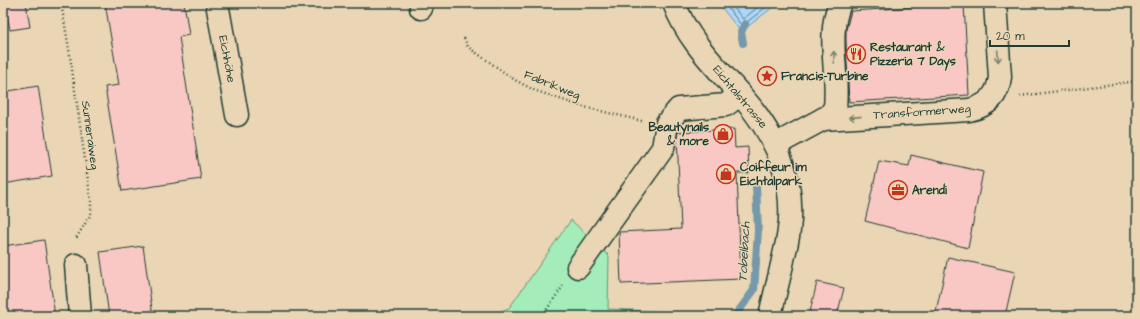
<svg xmlns="http://www.w3.org/2000/svg" width="1140" height="319" font-family="'Architects Daughter',sans-serif">
	<style>
		.green { fill: #a4ecba; stroke: #629477 }
		.water { fill: #add6f8; stroke: #7499aa }
		.lines { fill: none; stroke-linecap: round; stroke-linejoin: round }
		.shore { stroke: #587a82; stroke-width: 1 }
		.stream { stroke: #7499aa; stroke-width: 8 }
		.building { fill: #f9c8c4; stroke: #1f3d34 }
		.minor-casing { stroke: #1f3d34; stroke-width: 25 }
		.path { stroke: #1f3d34; stroke-width: 2.5; stroke-dasharray: 1 3; stroke-linecap: butt }
		.minor { stroke: #ead6b4; stroke-width: 22 }
		.oneway { stroke: #7a826e }
		.labels { text-anchor: middle; dominant-baseline: central; stroke-width: 3; stroke-linejoin: round; paint-order: stroke }
		.poi-label { font-size: 12px; font-weight: bold; fill: #1f3d34; stroke: #ead6b4; text-anchor: start }
		.street-label { font-size: 12px; fill: #1f3d34; stroke: #ead6b4 }
		.water-label { font-size: 13px; font-style: italic; fill: #2d4c48; stroke: #ead6b4 }
	</style>
	<rect width="100%" height="100%" fill="#ead6b4"/>
	<filter id="ink" filterUnits="userSpaceOnUse"><feTurbulence type="fractalNoise" baseFrequency=".025" numOctaves="2"/><feDisplacementMap in="SourceGraphic" scale="8" xChannelSelector="R" yChannelSelector="G"/><feConvolveMatrix kernelMatrix="1 2 1 2 8 2 1 2 1" color-interpolation-filters="sRGB"/></filter>
	<g filter="url(#ink)">
		<polygon class="green" points="571,220 609,256 608,309 735,315 735,316 487,316 509,308"/>
		<polygon class="water" points="718,3 778,3 741,32"/>
		<g class="lines">
			<g class="shore">
				<polyline points="724,3 742,26 771,3"/>
				<polyline points="730,3 743,19 763,3"/>
			</g>
			<g class="stream">
				<polyline points="743,43 741,32 745,24"/>
				<polyline points="735,316 754,290 758,231 756,184"/>
			</g>
		</g>
		<g class="building">
			<polygon points="5,3 26,3 30,27 10,30"/>
			<polygon points="105,3 184,3 189,35 179,37 201,179 122,191 105,87 119,85"/>
			<polygon points="964,4 969,95 849,102 846,41 846,30 851,11"/>
			<polygon points="38,86 52,176 3,184 3,92"/>
			<polygon points="734,129 735,148 748,147 749,173 737,173 741,279 621,284 619,232 681,229 677,137 678,132"/>
			<polygon points="911,155 983,172 968,248 865,221 879,161 909,166"/>
			<polygon points="44,240 55,316 3,316 3,246"/>
			<polygon points="143,246 153,316 109,316 100,252"/>
			<polygon points="948,257 1015,272 1005,316 935,316"/>
			<polygon points="817,282 844,288 837,316 809,316"/>
		</g>
		<g class="lines">
			<defs>
				<g id="minor">
					<polyline points="217,3 237,115"/>
					<path d="M674 3C687 39 714 65 739 93 774 132 796 177 789 230 788 240 785 250 783 260 779 279 774 297 770 316"/>
					<polyline points="421,8 422,3"/>
					<path d="M823 119 969 110C988 106 998 95 1000 77L995 3"/>
					<path d="M775 145 823 119 830 115 835 107C839 72 826 36 840 3"/>
					<polyline points="76,265 80,316"/>
					<polyline points="578,267 663,148 667,123 679,109 726,105 740,94"/>
				</g>
			</defs>
			<use href="#minor" class="minor-casing"/>
			<g class="path">
				<polyline points="61,3 69,49 91,201 91,214 75,240"/>
				<polyline points="464,38 468,47 515,80 534,90 580,106 642,121"/>
				<polyline points="1020,96 1137,81"/>
				<polyline points="542,316 563,286"/>
			</g>
			<use href="#minor" class="minor"/>
		</g>
		<defs><path id="oneway-shaft" d="M-6 0H5M1.5-3L5.5 0L1.5 3" fill="none" stroke-width="1.6" stroke-linecap="round" stroke-linejoin="round"/></defs>
		<g class="oneway">
			<use href="#oneway-shaft" transform="translate(998 56) rotate(87)"/>
			<use href="#oneway-shaft" transform="translate(834 57) rotate(-92)"/>
			<use href="#oneway-shaft" transform="translate(855 117) rotate(176)"/>
		</g>
	</g>
	<defs>
		<symbol id="restaurant-ring" viewBox="-11 -11 22 22"><circle r="9.5" fill="#ead6b4" stroke="#c8321e" stroke-width="1.5"/><path d="M-5-6h1v4h1v-4h1v4h1v-4h1v5L-1.5 .5V6h-2V.5L-5-1ZM5-6V6H3V1.5H1.5Q1.5-4 5-6Z" fill="#c8321e"/></symbol>
		<symbol id="sight-ring" viewBox="-11 -11 22 22"><circle r="9.5" fill="#ead6b4" stroke="#c8321e" stroke-width="1.5"/><path d="M0-6L1.8-2.2L6-1.7L2.9 1.2L3.7 5.4L0 3.3L-3.7 5.4L-2.9 1.2L-6-1.7L-1.8-2.2Z" fill="#c8321e"/></symbol>
		<symbol id="shop-ring" viewBox="-11 -11 22 22"><circle r="9.5" fill="#ead6b4" stroke="#c8321e" stroke-width="1.5"/><path d="M-5-2.5h2.3a2.7 3.5 0 0 1 5.4 0H5L5.5 6h-11ZM-1.5-2.5h3a1.5 2.3 0 0 0-3 0Z" fill="#c8321e"/></symbol>
		<symbol id="office-ring" viewBox="-11 -11 22 22"><circle r="9.5" fill="#ead6b4" stroke="#c8321e" stroke-width="1.5"/><path d="M-6-3h4V-5.5h4V-3h4V5H-6ZM-1-4.5V-3h2v-1.5ZM-6 0V1H6V0Z" fill="#c8321e"/></symbol>
	</defs>
	<g fill-rule="evenodd">
		<use href="#restaurant-ring" x="845" y="43" width="22" height="22"/>
		<use href="#sight-ring" x="756" y="65" width="22" height="22"/>
		<use href="#shop-ring" x="712" y="123" width="22" height="22"/>
		<use href="#shop-ring" x="715" y="163" width="22" height="22"/>
		<use href="#office-ring" x="887" y="179" width="22" height="22"/>
	</g>
	<g class="labels">
		<g class="poi-label">
			<text x="870" y="47">Restaurant &amp;<tspan x="870" dy="14">Pizzeria 7 Days</tspan></text>
			<text x="781" y="76">Francis-Turbine</text>
			<text x="709" y="127" text-anchor="end">Beautynails<tspan x="709" dy="14">&amp; more</tspan></text>
			<text x="740" y="167">Coiffeur im<tspan x="740" dy="14">Eichtalpark</tspan></text>
			<text x="912" y="190">Arendi</text>
		</g>
		<g class="street-label">
			<text transform="translate(227 59) rotate(79)">Eichhöhe</text>
			<text transform="translate(552 85) rotate(22)">Fabrikweg</text>
			<text transform="translate(740 97) rotate(50)">Eichtalstrasse</text>
			<text transform="translate(922 112) rotate(-4)">Transformerweg</text>
			<text transform="translate(90 135) rotate(82)">Sunneraiweg</text>
		</g>
		<g class="water-label">
			<text transform="translate(744 252) rotate(-87)">Tobelbach</text>
		</g>
	</g>
	<rect width="1140" height="319" fill="none" stroke="#ead6b4" stroke-width="16"/>
	<rect x="8" y="8" width="1124" height="303" fill="none" stroke="#1f3d34" stroke-width="1.5" filter="url(#ink)"/>
	<path d="M990 40v6h79v-6" fill="none" stroke="#1f3d34" stroke-width="2"/>
	<text x="996" y="40" font-size="12" fill="#1f3d34" stroke="#ead6b4" stroke-width="3" paint-order="stroke">20 m</text>
</svg>
